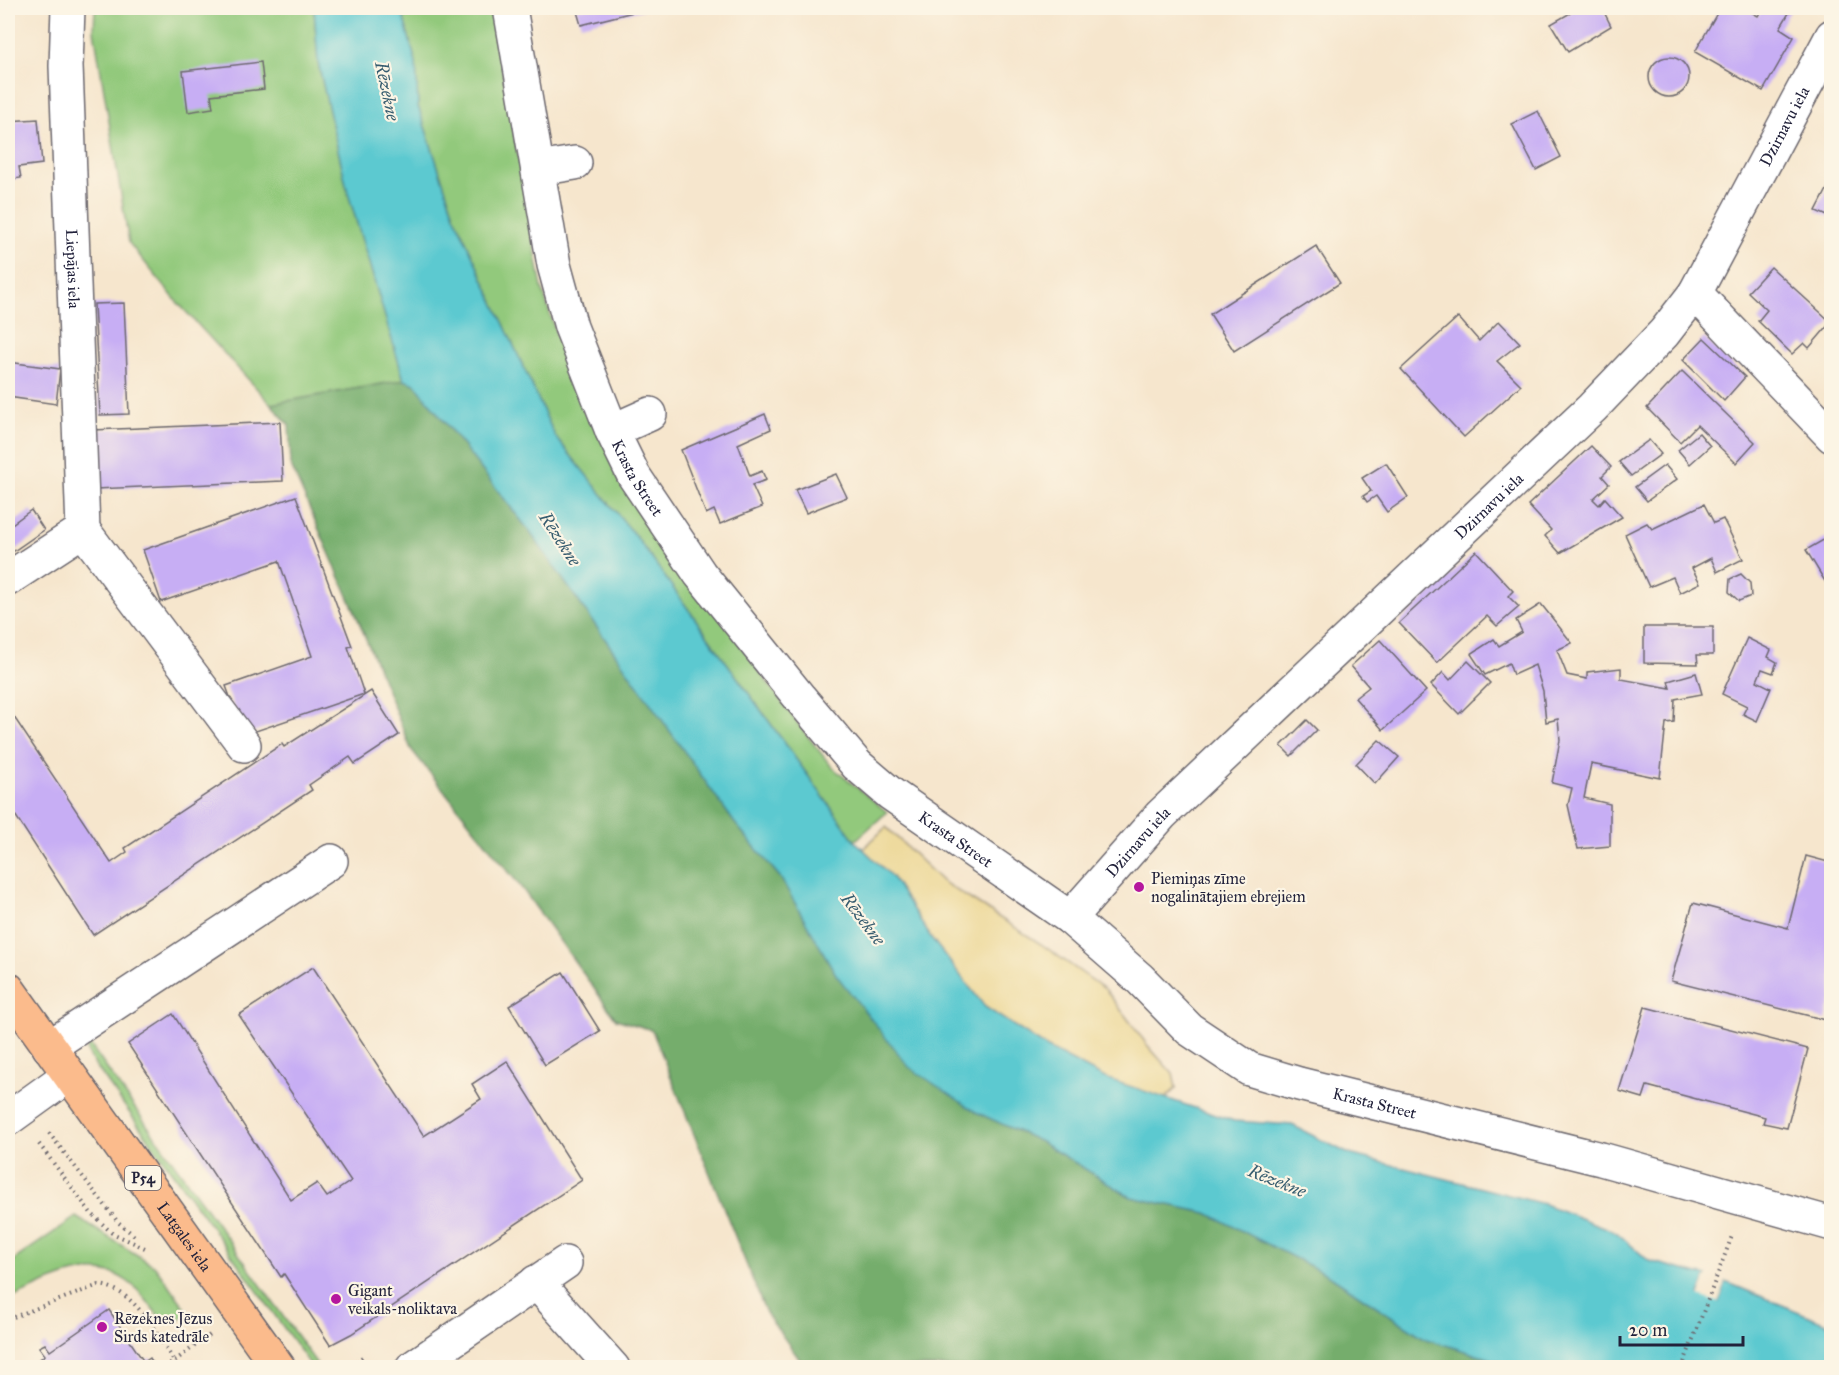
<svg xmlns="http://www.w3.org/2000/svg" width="1839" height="1375" font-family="'IM FELL Great Primer',serif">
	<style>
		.green { fill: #92c97c; stroke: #5a765c; stroke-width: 1.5 }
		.forest { fill: #75ad6c; stroke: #4c6854; stroke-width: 1.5 }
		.sand { fill: #eeda9e; stroke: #887e6c; stroke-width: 1.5 }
		.water { fill: #5cc9d0; stroke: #3f7686; stroke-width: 1.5 }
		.pier { fill: #f6e6cd }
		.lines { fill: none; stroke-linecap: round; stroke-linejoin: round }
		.river { stroke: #5cc9d0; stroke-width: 74 }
		.building { fill: #c7aef4 }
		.minor-casing { stroke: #6c676e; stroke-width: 36 }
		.major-casing { stroke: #6c676e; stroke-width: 36 }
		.path { stroke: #6c676e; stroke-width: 4; stroke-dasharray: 1.5 4.5; stroke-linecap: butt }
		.minor { stroke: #fff; stroke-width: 33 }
		.major { stroke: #fbbb8c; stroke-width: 33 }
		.poi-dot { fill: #b5179e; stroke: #fcf5e5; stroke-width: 2 }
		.labels { text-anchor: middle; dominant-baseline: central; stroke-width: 4.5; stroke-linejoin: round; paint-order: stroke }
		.shield { fill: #fcf5e5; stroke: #63616e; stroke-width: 1.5 }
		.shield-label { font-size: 15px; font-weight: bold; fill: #22223b }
		.street-label { font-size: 16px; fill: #22223b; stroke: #fcf5e5 }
		.poi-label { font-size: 16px; fill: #22223b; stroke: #fcf5e5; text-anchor: start }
		.water-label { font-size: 18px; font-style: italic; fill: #365c6f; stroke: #fcf5e5 }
	</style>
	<rect width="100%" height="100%" fill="#fcf5e5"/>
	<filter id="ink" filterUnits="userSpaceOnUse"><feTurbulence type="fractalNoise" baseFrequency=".0167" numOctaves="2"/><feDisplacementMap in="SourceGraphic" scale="12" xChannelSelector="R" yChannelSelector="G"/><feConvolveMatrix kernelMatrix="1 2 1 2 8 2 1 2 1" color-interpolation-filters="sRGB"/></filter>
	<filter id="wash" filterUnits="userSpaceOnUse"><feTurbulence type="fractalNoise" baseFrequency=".008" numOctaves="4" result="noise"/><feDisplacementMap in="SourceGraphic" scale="24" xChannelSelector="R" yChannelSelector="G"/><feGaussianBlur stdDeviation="1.35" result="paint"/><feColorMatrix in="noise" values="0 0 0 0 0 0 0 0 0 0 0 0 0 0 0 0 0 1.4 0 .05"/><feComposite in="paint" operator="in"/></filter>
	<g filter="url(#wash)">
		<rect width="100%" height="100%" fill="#f6e6cd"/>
		<g class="green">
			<polygon points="95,8 314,8 318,63 348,193 404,380 271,404 178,303 129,243 94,30"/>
			<polygon points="401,8 491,8 542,288 566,365 590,419 756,667 802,729 832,767 887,812 855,841 637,538 555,436 454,215 418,106 416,63"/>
			<polygon points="88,1042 319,1367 312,1367 93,1062 87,1051"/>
			<path d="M76 1217 155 1266 189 1313 176 1322 164 1323C152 1309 142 1291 127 1281 91 1255 42 1285 8 1300V1264Z"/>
		</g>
		<polygon class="forest" points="404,380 415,384 527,528 734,822 780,877 837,976 976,1112 1041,1142 1131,1197 1207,1213 1332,1277 1426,1339 1517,1367 805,1367 766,1313 652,1030 616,1019 524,891 411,749 355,612 291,466 289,425 271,404"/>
		<polygon class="sand" points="886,827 943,882 1041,944 1106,990 1148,1046 1173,1074 1176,1088 1165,1099 1105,1078 1046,1047 985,1007 932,939 892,877 863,849"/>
		<g class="water">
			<polygon points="314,8 401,8 416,63 418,106 454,215 555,436 637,538 855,841 892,877 932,939 985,1007 1046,1047 1105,1078 1234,1121 1292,1125 1349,1154 1544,1204 1616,1232 1649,1261 1707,1276 1672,1367 1517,1367 1426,1339 1332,1277 1207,1213 1131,1197 1041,1142 976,1112 909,1067 837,976 780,877 734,822 527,528 415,384 404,380 348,193 318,63"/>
			<polygon points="1726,1282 1831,1325 1831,1367 1695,1368"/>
		</g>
		<g class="pier">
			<polygon points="1707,1276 1710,1278 1675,1368 1672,1367"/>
			<polygon points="1723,1282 1726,1282 1695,1367 1692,1368"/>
		</g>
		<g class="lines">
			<polyline class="river" points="1589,1298 1798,1368"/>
		</g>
		<g id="blocks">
			<g class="building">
				<polygon points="576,8 649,8 581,25"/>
				<polygon points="1579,8 1602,8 1611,26 1568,52 1551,24"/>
				<polygon points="1720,8 1744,8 1758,16 1763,8 1792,8 1780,28 1794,37 1763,91 1695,52"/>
				<circle cx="1669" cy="77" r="20"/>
				<polygon points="261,62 264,89 211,95 213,108 188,112 183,71"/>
				<polygon points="1538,111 1561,157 1536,170 1512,124"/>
				<polygon points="38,119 42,164 19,167 21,178 8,180 8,121"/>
				<polygon points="1832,180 1832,218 1816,211"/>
				<polygon points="1316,246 1340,283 1234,351 1210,314"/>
				<polygon points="1771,267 1831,322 1809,348 1804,343 1792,354 1758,321 1767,310 1748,292"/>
				<polygon points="124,303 129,414 100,415 94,304"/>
				<polygon points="1458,317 1479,341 1499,321 1520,343 1497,361 1521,385 1464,437 1401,369"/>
				<polygon points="1704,338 1745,377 1724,401 1683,360"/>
				<polygon points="8,362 60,369 56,404 8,397"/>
				<polygon points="1682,371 1755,442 1736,463 1697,425 1680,442 1647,408"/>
				<polygon points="765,414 771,429 738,444 750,476 762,471 766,480 752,485 762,507 720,524 714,510 706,514 681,450"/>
				<polygon points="280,422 283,481 95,489 93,430"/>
				<polygon points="1699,433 1710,446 1690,464 1678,450"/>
				<polygon points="1649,440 1661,454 1631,476 1619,462"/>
				<polygon points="1591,446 1611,467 1602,476 1609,484 1593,499 1599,505 1605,498 1622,517 1560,553 1545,536 1551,530 1528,505"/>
				<polygon points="1386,463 1408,497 1387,512 1376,496 1367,502 1363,496 1371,491 1362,478"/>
				<polygon points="1665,465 1677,479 1647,501 1635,487"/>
				<polygon points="836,474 847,497 806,513 795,490"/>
				<polygon points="296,496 352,646 348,647 364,694 244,735 226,686 312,656 279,561 161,602 143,550"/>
				<polygon points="1704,504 1714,523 1723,519 1743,559 1717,572 1711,558 1692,568 1700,583 1680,593 1673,577 1649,587 1625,534 1647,523 1652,529"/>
				<polygon points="31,510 44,530 8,555 8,527"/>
				<polygon points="1832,535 1832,580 1826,583 1806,550"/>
				<polygon points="1476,551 1513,591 1508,596 1519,607 1497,626 1487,616 1437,663 1399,623"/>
				<polygon points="1741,574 1750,583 1751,596 1739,601 1729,592 1730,579"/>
				<polygon points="1541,604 1572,643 1557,650 1567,675 1587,679 1587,672 1621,668 1621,679 1670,688 1668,681 1696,673 1702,694 1675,699 1674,722 1666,723 1660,778 1591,764 1584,798 1610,804 1610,846 1578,849 1568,805 1572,788 1552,783 1560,740 1558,719 1546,722 1543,691 1535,665 1513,675 1509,663 1485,675 1471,654 1494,639 1499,646 1522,632 1516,620"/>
				<polygon points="1644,627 1713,627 1713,655 1697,655 1698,664 1644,663"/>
				<polygon points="1747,638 1771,650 1768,657 1777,662 1773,673 1762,669 1757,681 1771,688 1757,721 1743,714 1747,706 1722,694"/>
				<polygon points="1380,640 1426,691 1383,730 1355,698 1369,687 1351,666"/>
				<polygon points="1468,661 1490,683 1459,714 1431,685 1443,672 1450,680"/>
				<polygon points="371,691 399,735 355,764 350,757 309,785 312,790 93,935 8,804 8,708 111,863 127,852 125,848 282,744 284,747"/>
				<polygon points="1307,720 1317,730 1291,756 1281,746"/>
				<polygon points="1379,740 1399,757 1375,784 1356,764"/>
				<polygon points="1806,856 1832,863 1832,997 1826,1020 1671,981 1693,903 1788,928"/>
				<polygon points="313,967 424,1136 481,1099 472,1084 507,1061 582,1180 351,1334 330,1345 284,1274 281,1277 128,1044 173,1014 291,1200 317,1183 327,1197 351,1181 239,1015"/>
				<polygon points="563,972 600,1031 545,1065 509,1006"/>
				<polygon points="1645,1007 1808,1049 1787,1128 1763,1123 1765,1117 1647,1086 1643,1098 1619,1091"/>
				<polygon points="109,1310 144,1362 150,1358 156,1368 28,1368 45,1355 39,1347 45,1344 50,1351"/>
			</g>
		</g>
	</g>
	<g filter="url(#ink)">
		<use href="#blocks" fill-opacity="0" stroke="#6c676e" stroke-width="1.5"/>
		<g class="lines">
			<defs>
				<g id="minor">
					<path id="s1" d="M68 8 66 66 83 530"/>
					<path id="s2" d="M510 8 554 265 571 327 612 431 634 476 700 574 800 698 857 765 891 794 1070 918 1140 979 1189 1029 1249 1069 1299 1084 1601 1159 1832 1224"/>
					<polyline points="538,169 575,163"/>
					<polyline points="1695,293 1832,436"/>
					<polyline points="612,431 650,414"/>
					<polyline points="83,530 244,745"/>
					<polyline points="8,579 83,530"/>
					<path id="s3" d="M1070 918 1161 815 1592 408 1664 333 1695 293 1832 36"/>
					<polyline points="49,1047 331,861"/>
					<polyline points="8,1119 69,1075"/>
					<polyline points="536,1282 613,1368"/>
					<polyline points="412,1368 565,1263"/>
				</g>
				<g id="major">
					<path id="s4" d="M8 989 279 1368"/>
				</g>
			</defs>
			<use href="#minor" class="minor-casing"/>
			<use href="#major" class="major-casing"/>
			<g class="path">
				<polyline points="49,1133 118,1222 137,1238"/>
				<polyline points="39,1144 91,1213 112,1233 145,1248"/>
				<path d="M8 1319 99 1285C136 1289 160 1339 178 1368"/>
				<polyline points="165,1368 211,1334"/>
				<polyline points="346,1368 364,1356"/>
				<polyline points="1682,1368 1732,1236"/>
			</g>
			<use href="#minor" class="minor"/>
			<use href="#major" class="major"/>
		</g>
	</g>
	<g class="poi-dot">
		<circle cx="1139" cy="887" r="6"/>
		<circle cx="336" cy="1299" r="6"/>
		<circle cx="102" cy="1327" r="6"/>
	</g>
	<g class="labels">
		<rect class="shield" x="125" y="1166" width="36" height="24" rx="4.5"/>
		<g class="shield-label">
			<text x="143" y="1178">P54</text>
		</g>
		<g class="street-label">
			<text stroke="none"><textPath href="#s3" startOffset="1074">Dzirnavu iela</textPath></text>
			<text stroke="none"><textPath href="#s1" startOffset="261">Liepājas iela</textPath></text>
			<text stroke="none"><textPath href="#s2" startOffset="490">Krasta Street</textPath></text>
			<text stroke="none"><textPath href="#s3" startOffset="588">Dzirnavu iela</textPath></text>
			<text stroke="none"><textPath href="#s2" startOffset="976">Krasta Street</textPath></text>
			<text stroke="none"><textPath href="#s3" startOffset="102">Dzirnavu iela</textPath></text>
			<text stroke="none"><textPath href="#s2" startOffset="1480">Krasta Street</textPath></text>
			<text stroke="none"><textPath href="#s4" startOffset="304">Latgales iela</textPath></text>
		</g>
		<g class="poi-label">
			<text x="1151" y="878">Piemiņas zīme<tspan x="1151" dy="18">nogalinātajiem ebrejiem</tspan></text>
			<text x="348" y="1290">Gigant<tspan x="348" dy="18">veikals-noliktava</tspan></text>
			<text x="114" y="1318">Rēzeknes Jēzus<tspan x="114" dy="18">Sirds katedrāle</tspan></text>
		</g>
		<g class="water-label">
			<text transform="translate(387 91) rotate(78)">Rēzekne</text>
			<text transform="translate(560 539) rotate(57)">Rēzekne</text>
			<text transform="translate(863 919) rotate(53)">Rēzekne</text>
			<text transform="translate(1277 1181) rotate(22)">Rēzekne</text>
		</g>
	</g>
	<rect width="1839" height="1375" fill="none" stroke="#fcf5e5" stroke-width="30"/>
	<path d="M1620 1336v9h123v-9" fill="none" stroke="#22223b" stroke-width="3"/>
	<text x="1629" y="1336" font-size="18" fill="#22223b" stroke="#fcf5e5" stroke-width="4.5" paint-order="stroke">20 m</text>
</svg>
